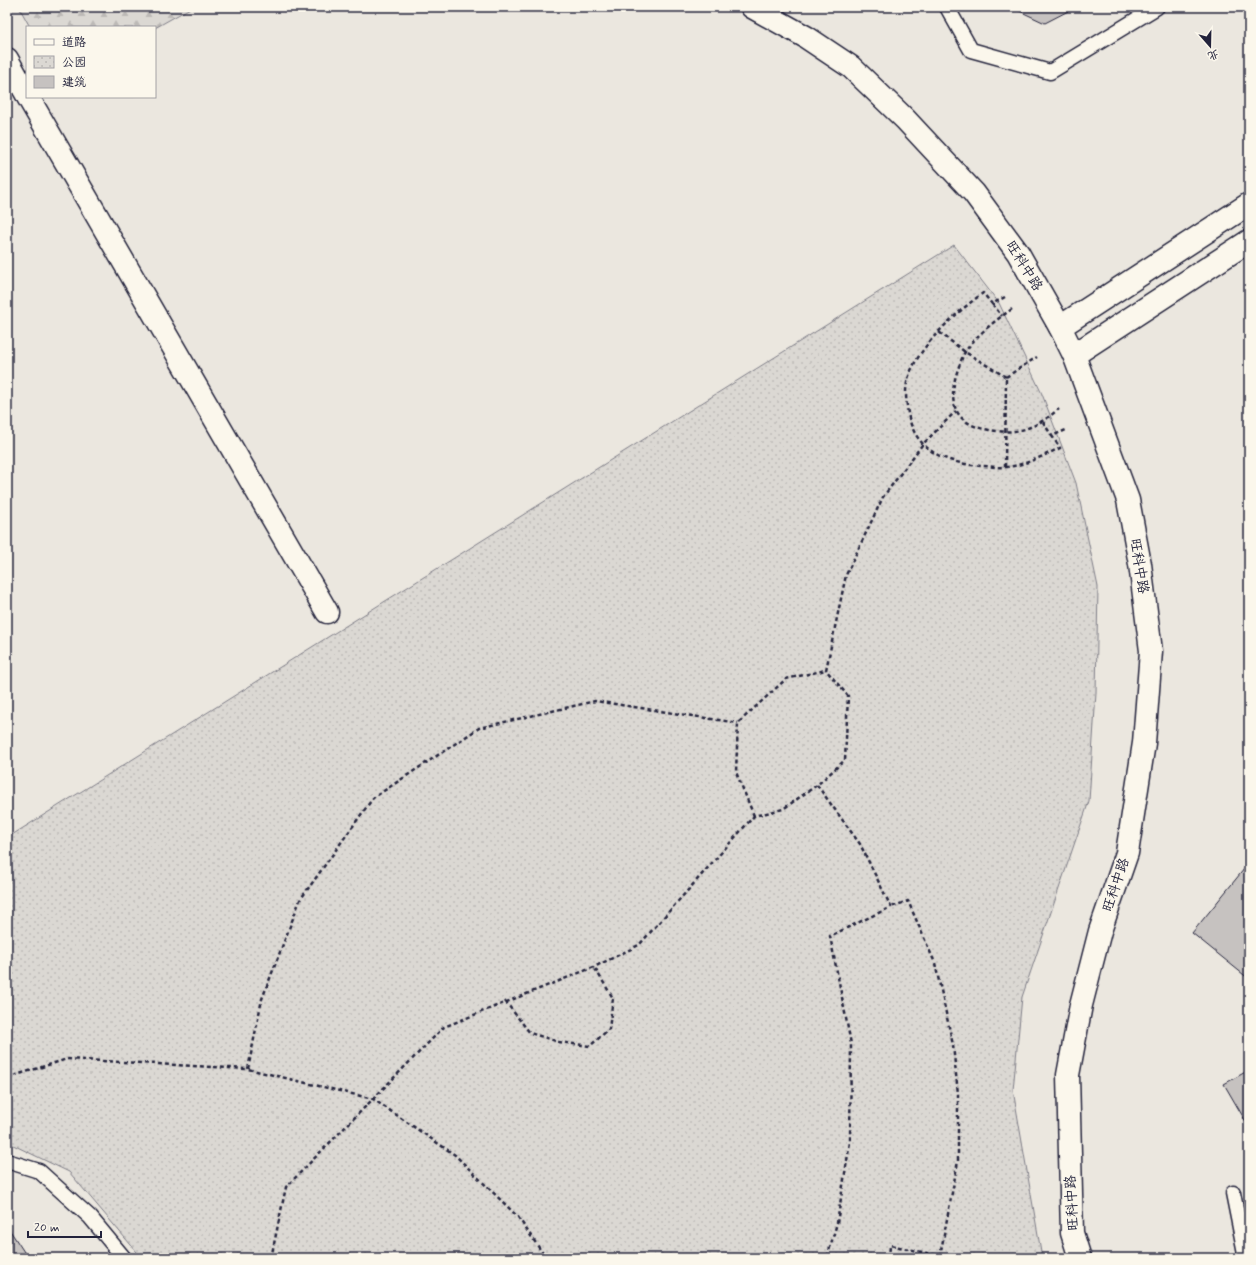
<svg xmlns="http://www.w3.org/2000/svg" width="1256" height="1265" font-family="Mynerve,'LXGW WenKai TC',sans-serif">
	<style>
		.built { fill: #ebe7df; fill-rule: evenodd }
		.forest { fill: url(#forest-firs); stroke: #7e7d87 }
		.park { fill: url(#park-dots); stroke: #7e7d87 }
		.building { fill: #c6c2c0; stroke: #22223b }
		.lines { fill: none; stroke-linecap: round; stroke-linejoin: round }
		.service-casing { stroke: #22223b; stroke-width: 17 }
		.minor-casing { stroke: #22223b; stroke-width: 25 }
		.tertiary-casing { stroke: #22223b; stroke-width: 25 }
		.path { stroke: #22223b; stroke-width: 2.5; stroke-dasharray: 4 3; stroke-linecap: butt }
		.service { stroke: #fbf7ec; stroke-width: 14 }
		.minor { stroke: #fbf7ec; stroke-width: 22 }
		.tertiary { stroke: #fbf7ec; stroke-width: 22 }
		.labels { text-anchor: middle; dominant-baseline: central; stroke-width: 3.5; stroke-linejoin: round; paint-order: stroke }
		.street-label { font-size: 14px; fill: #22223b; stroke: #fbf7ec }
	</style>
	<defs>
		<pattern id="forest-firs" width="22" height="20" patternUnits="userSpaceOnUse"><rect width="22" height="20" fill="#dbd8d3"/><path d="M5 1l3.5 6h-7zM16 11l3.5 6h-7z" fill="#bcb9b6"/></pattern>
		<pattern id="park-dots" width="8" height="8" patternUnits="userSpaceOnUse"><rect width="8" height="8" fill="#dbd8d3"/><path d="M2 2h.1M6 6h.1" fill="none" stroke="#bcb9b6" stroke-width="1.8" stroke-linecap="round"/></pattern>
	</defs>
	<rect width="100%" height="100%" fill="#fbf7ec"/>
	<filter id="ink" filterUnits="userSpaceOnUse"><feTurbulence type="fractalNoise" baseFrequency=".025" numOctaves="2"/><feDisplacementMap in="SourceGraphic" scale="8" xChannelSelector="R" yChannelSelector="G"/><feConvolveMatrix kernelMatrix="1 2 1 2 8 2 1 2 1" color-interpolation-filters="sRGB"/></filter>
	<g filter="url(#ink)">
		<path class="built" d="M7 7H1249V1258H7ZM27 27H155V97H27Z"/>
		<polygon class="forest" points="19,7 192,7 155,28 30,27"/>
		<polygon class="park" points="954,245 999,303 1042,394 1076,483 1098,587 1096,693 1089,801 1022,997 1013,1090 1042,1258 142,1258 69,1172 7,1142 7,838"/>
		<g class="building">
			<polygon points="1011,7 1076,7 1045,23"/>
			<polygon points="1249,863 1249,979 1192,933"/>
			<polygon points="1249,1070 1249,1127 1224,1084"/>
			<polygon points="7,1226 28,1258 7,1258"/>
		</g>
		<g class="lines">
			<defs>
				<g id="service">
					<polyline points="947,7 971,50 1050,72 1157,7"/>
					<polyline points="7,1161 39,1171 90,1217 124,1258"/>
					<polyline points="1233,1193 1246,1258"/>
				</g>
				<g id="minor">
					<polyline points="7,59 27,95"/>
					<polyline points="28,97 327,612"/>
				</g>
				<g id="tertiary">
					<polyline points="752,7 806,37 851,67 905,119 974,193 1018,253 1060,327 1074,355 1128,500 1140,564 1151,651 1144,743 1127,853 1100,931 1081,1005 1068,1075 1072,1233 1080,1258"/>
					<polyline points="1060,327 1249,204"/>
					<polyline points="1074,355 1249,241"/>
				</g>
			</defs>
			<use href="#service" class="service-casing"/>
			<use href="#minor" class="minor-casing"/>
			<use href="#tertiary" class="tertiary-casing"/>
			<g class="path">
				<path d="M1005 297 992 304 983 293C957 312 917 347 908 379 905 388 906 398 907 406 911 449 943 463 982 466 990 466 999 468 1006 467 1026 465 1043 456 1060 448L1052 436 1066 430"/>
				<polyline points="992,304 1002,316"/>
				<path d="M1012 309C996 320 975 336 965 352 962 357 960 364 958 369 947 401 953 424 989 430 1019 435 1035 428 1059 409"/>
				<polyline points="939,332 965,352 1006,377"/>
				<polyline points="1006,377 1037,357"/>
				<polyline points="1043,422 1052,436"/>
				<polyline points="1005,467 1006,377"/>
				<polyline points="817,785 860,844 891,907 830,936 851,1044 850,1142 837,1223 827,1258"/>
				<polyline points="754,816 736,772 738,723 786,679 826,670"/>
				<polyline points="505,1001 530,1033 559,1042 590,1046 609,1029 613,998 594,967"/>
				<polyline points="248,1069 262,999 300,900 373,798 479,728 595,701 738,723"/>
				<polyline points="7,1078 67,1059 248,1069 373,1099 455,1155 518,1217 546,1258"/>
				<polyline points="271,1258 286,1187 444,1027 594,967 639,945 754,816 783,809 817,785 845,760 848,696 826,670 846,575 883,497 922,445 956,411"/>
				<polyline points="889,1258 890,1245 940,1256 958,1161 958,1094 953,1045 935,963 908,901 891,907"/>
			</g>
			<use href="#service" class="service"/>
			<use href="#minor" class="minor"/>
			<use href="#tertiary" class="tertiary"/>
		</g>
	</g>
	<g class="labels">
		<g class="street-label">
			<text transform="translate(1024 266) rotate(58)">旺科中路</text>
			<text transform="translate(1139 566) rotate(81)">旺科中路</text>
			<text transform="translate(1116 885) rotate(-71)">旺科中路</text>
			<text transform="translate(1072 1203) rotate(-93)">旺科中路</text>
		</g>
	</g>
	<rect width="1256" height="1265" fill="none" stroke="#fbf7ec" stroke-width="24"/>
	<rect x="12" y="12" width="1232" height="1241" fill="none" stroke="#22223b" stroke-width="1.5" filter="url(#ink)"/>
	<rect x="26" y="26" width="130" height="72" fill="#fbf7ec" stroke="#a4a2a5"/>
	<rect x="34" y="39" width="20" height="6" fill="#fbf7ec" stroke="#a4a2a5"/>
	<text x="62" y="46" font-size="12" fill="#22223b">道路</text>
	<rect x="34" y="56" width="20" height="12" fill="url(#park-dots)" stroke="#a4a2a5"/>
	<text x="62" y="66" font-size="12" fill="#22223b">公园</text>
	<rect x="34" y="76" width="20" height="12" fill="#c6c2c0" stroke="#a4a2a5"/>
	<text x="62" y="86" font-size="12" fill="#22223b">建筑</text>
	<g transform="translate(1210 46) rotate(160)" stroke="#fbf7ec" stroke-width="3" paint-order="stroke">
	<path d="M0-3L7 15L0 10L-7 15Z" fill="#22223b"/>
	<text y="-6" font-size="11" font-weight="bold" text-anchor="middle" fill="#22223b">北</text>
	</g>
	<path d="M28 1231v6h73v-6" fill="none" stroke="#22223b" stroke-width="2"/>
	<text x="34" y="1231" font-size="12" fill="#22223b" stroke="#fbf7ec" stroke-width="3" paint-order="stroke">20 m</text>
</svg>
